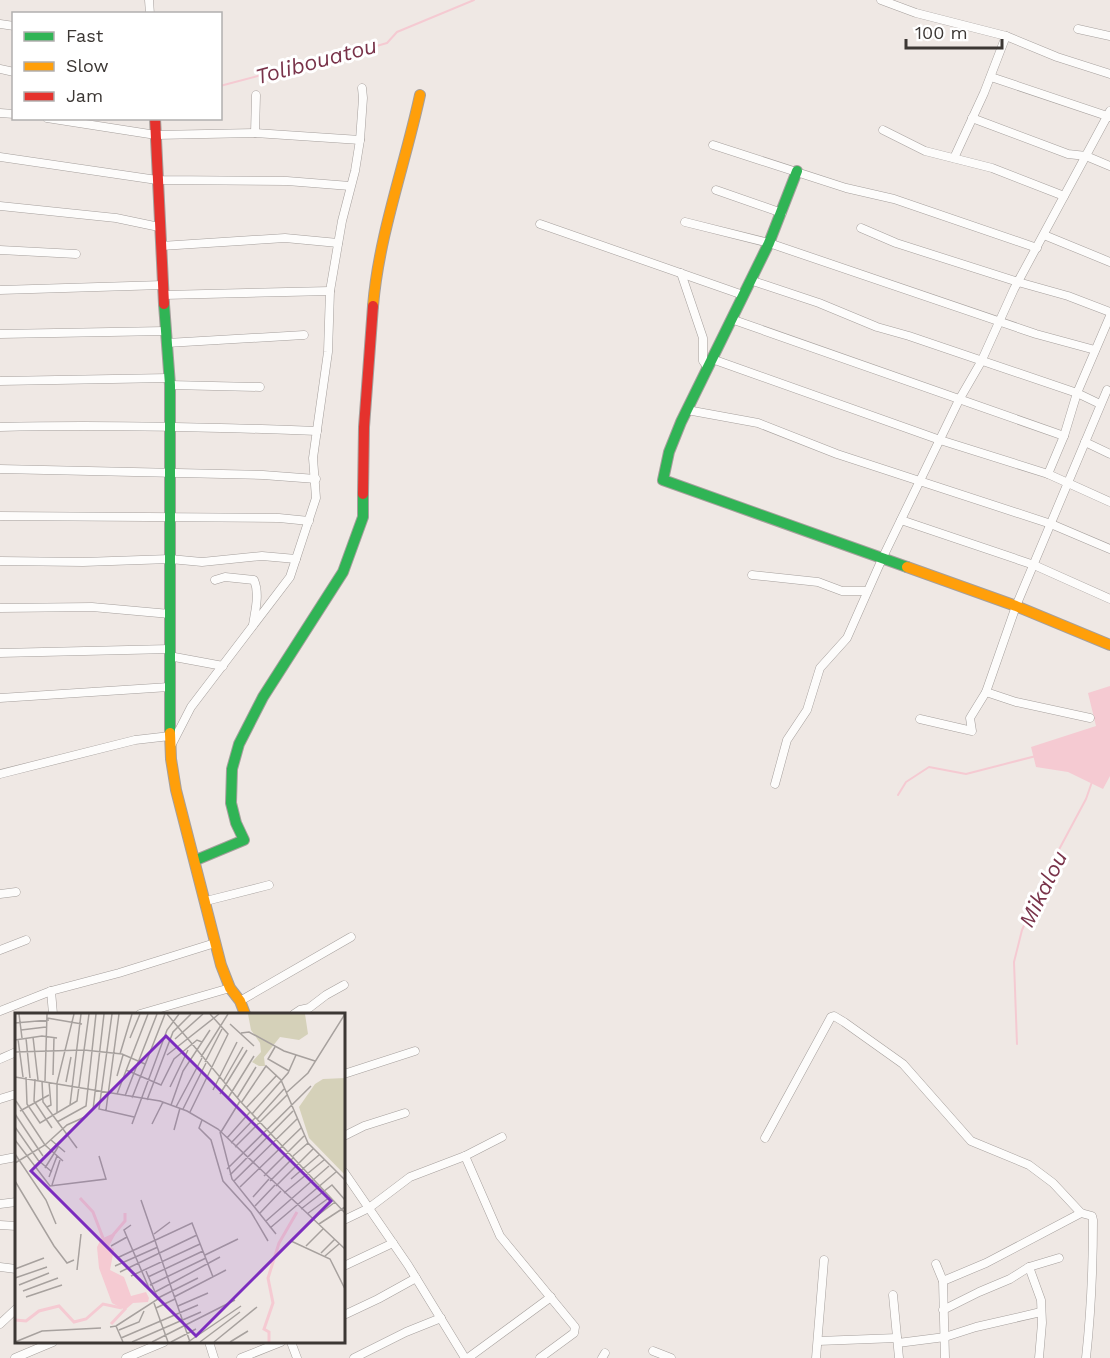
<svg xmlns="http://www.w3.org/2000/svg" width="1110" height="1358" font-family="'Work Sans',sans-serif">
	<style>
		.water { fill: #f5cad2 }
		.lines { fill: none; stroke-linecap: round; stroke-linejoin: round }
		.stream { stroke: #f5cad2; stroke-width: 2 }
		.street-casing { stroke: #a59f9c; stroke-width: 9 }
		.fast-casing { stroke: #a59f9c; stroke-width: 12 }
		.slow-casing { stroke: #a59f9c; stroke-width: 12 }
		.jam-casing { stroke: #a59f9c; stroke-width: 12 }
		.street { stroke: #fdfcfb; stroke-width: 8 }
		.fast { stroke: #30b455; stroke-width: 10 }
		.slow { stroke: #ff9f0a; stroke-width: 10 }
		.jam { stroke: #e5322d; stroke-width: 10 }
		.labels { text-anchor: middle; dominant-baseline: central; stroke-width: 6; stroke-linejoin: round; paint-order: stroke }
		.water-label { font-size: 22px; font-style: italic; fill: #79334a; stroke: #fff }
		.inset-river { fill: none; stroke: #f5cad2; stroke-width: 3 }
		.inset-road { fill: none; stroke: #a7a19e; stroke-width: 1.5 }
		.view { fill: #7b2cbf; fill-opacity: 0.15; stroke: #7b2cbf; stroke-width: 3 }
		.inset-edge { fill: none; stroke: #3c3734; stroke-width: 3 }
	</style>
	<rect width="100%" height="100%" fill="#efe8e4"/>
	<polygon class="water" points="1110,686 1110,776 1103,789 1068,772 1036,767 1031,747 1096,726 1088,693"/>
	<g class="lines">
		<g class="stream">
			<polyline points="220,86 284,69 310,59 328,60 387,43 397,32 474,0"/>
			<polyline points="898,795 906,782 929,767 966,774 1036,756"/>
			<polyline points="1017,1044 1014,962 1022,930 1055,857 1086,799 1092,782"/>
		</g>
		<defs>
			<g id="street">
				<polyline points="149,0 150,14"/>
				<polyline points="881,0 916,13 1006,36 1057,57 1110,74"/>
				<polyline points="0,24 14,26"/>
				<polyline points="1078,29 1110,36"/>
				<polyline points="0,69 14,72"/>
				<polyline points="991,77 1110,117"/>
				<polyline points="0,113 14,114"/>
				<polyline points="47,118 156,135 255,133 360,140"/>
				<polyline points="972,118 1068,154 1086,156 1110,166"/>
				<polyline points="883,130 925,151 992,168 1064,196"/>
				<polyline points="255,133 256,95"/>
				<polyline points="713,145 846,188 894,199 1037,248"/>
				<polyline points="0,157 157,180 287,181 350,186"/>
				<polyline points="954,158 984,93 1006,36"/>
				<polyline points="716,190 782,213"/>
				<polyline points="0,206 116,218 159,227"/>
				<polyline points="685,222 769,243 1036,334 1095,350"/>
				<polyline points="540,224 743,295"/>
				<polyline points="861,228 896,243 1018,282 1068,296 1110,312"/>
				<polyline points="1044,235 1110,262"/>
				<polyline points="161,246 285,238 338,243"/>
				<polyline points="0,250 76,254"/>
				<polyline points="681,273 703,338 703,361 708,368"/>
				<polyline points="750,280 819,303 877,327 909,336 1077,393 1100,404"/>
				<polyline points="0,290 163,285"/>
				<polyline points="164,295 330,291"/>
				<polyline points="731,319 1064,436"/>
				<polyline points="0,334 165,331"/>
				<polyline points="167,343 304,335"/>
				<polyline points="712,359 940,440 1048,474 1110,502"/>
				<polyline points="0,381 169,378"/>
				<polyline points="170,385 260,387"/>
				<polyline points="687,410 758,423 837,454 1051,524 1110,549"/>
				<path d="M0 427C106 424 211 427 317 431"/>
				<polyline points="1085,442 1110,454"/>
				<polyline points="0,469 263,475 316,479"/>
				<polyline points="1048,474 1064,436 1077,393 1110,316"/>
				<polyline points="0,516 279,518 309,521"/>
				<polyline points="901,520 1034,565 1110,599"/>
				<polyline points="0,561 83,562 170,559 202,562 262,556 296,559"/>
				<polyline points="752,575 818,582 842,591 867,591"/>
				<path d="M215 580 225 577 254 580C260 594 255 611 253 625"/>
				<polyline points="0,608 92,607 170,614"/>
				<polyline points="0,653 170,649"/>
				<polyline points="169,656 223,666"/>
				<polyline points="986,692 1016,702 1090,718"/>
				<polyline points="0,698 169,687"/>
				<polyline points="920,719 972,731 970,718 986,692 1016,606 1107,390"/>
				<polyline points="172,744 191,707 290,577 316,498 313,458 328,352 330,291 342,221 355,171 360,140 363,98 362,88"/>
				<polyline points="0,774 135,740 170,736"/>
				<polyline points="775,784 787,740 807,710 820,668 847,638 882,559 959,400 981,362 1014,289 1110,111"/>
				<polyline points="0,894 16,892"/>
				<polyline points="206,901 269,885"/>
				<polyline points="0,950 26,940"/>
				<polyline points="51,991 53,1014"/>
				<polyline points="240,1001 351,937"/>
				<polyline points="0,1011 51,991 119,973 215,943"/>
				<polyline points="140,1014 230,988"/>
				<polyline points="294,1014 300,1010 309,1008 326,995 344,985"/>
				<polyline points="0,1059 16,1052"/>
				<polyline points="344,1074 415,1051"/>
				<polyline points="0,1099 16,1094"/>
				<polyline points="344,1136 364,1126 405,1113"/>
				<path d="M765 1138 831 1017 834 1016 844 1022 903 1064 971 1141 1029 1165 1053 1183 1081 1213 1092 1216 1093 1220C1093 1266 1091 1312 1086 1358"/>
				<polyline points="465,1156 500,1236 575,1327 574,1333 540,1358"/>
				<polyline points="0,1160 16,1157"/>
				<polyline points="344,1172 408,1265 465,1358"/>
				<polyline points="0,1204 16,1202"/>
				<polyline points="344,1220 369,1208 410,1177 465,1156 502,1137"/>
				<polyline points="0,1225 16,1226"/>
				<polyline points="936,1264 943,1281 945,1358"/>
				<polyline points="344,1266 393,1243"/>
				<polyline points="0,1267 16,1269"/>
				<polyline points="1029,1267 1041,1300 1042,1323 1039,1358"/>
				<polyline points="943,1281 986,1263 1081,1213"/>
				<polyline points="893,1295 899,1358"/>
				<polyline points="943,1310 979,1292 1010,1279 1029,1267 1059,1258"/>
				<polyline points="344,1315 378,1299 416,1278"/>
				<polyline points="0,1324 16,1309"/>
				<polyline points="818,1341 897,1338"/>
				<polyline points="209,1342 214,1358"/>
				<polyline points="291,1342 297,1358"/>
				<polyline points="898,1343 945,1337 976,1327 1041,1312"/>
				<polyline points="653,1351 671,1358"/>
				<polyline points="15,1358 53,1342"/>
				<polyline points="126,1358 164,1342"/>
				<polyline points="241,1358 281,1342"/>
				<polyline points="354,1358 406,1332 441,1318"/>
				<polyline points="468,1358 551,1297"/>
				<polyline points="602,1358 605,1353"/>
				<polyline points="816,1358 824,1260"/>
			</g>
			<g id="fast">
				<polyline points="797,171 769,243 681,422 669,452 663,480 907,567"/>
				<polyline points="164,304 170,385 170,733"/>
				<polyline points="196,860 244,840 236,823 231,803 232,769 239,744 263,697 343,572 363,517 363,494"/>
			</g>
			<g id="slow">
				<path d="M373 306C379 234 405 165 420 95"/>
				<polyline points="907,567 1016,606 1110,645"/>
				<polyline points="170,733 171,759 176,790 221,965 230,988 240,1001 245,1014"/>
			</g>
			<g id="jam">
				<polyline points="155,118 164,304"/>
				<polyline points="363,494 364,427 373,306"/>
			</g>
		</defs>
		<use href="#street" class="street-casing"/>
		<use href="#fast" class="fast-casing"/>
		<use href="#slow" class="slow-casing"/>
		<use href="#jam" class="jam-casing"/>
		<use href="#street" class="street"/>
		<use href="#fast" class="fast"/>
		<use href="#slow" class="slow"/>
		<use href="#jam" class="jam"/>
	</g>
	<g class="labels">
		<g class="water-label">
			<text transform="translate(316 61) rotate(-15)">Tolibouatou</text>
			<text transform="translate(1043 889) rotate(-64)">Mikalou</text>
		</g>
	</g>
	<g transform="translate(15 1013)">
		<rect width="330" height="330" fill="#efe8e4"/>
		<path d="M233 1H290L293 21 284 27 265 24 249 44 250 53H244L237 49 246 39 245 30 236 17ZM330 65V162L294 125 284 94 300 71 308 66Z" fill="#d5d1b9"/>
		<path d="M97 221 100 222 94 233 99 236 95 257 109 264 116 283 131 279 134 285 133 289 118 290 110 297 97 290 84 255 82 234 86 226Z" fill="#f5cad2"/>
		<path class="inset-river" d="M65 185 78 199 88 225M98 222 110 208V200M0 307 11 308 24 298 44 293 59 309 71 306 88 291 107 295M96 311 111 295M254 329V319L249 316 258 290 253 265 264 230 282 199"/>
		<path class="inset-road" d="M4 1 7 25M97 1 84 96 119 104M152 1 225 88 330 200M32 5 67 11M0 10 34 7M215 11 239 33M6 17 31 14M226 20 234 19 269 38 300 48M18 24 23 67M11 25 15 65M115 25 125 1M3 26 8 64M160 26 188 1M0 27 27 23 42 25M260 34 253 46 274 58M0 39 69 37 107 41 130 51M105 41 117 1M152 42 204 1M186 44 213 1M190 49 207 16M111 57 146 72 159 46 182 27 187 29M38 62 39 24M102 63 108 42M0 64 145 88 172 98 203 116 330 236M11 64 12 91 25 110 62 88 74 1M20 66 19 88 37 115M27 68 28 89 62 135M30 68 32 1M51 69 56 44M208 69 228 34M155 74 173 37M198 77 222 29M271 80 293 60 330 1M102 81 133 1M205 81 232 37M110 83 142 1M117 85 150 1M213 85 239 43M222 85 241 54M132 87 158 19 176 1M1 88 30 132 48 148M226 90 251 53 266 67 293 130 330 167M55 92 66 1M156 92 168 58 195 17M32 94 36 92 34 69M161 94 187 45M231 95 262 62M168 96 191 50M78 97 89 1M91 97 104 1M5 98 34 82M175 99 213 21 195 1M42 100V70L59 1M0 101 28 143M237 101 273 60 281 42M242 106 269 76M187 107 184 115 196 127 208 168 236 199 253 228M42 109 71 93 81 1M117 111 152 17 164 1M137 111 148 89M0 114 23 147 37 159M159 117 165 95M205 119 217 166 261 221M206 119 225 88M212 125 235 99M0 127 35 173 91 166 84 143M36 127 50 139M216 130 241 104M220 134 272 82M0 141 31 187 41 211M278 143 293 130M0 150 30 132 52 112 72 103M30 155 43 134M212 156 296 73M215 162 278 98M249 163 289 123M34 164 42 143M276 166 304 142M0 168 39 233 52 250 59 247M219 168 282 106M255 168 279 144M37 172 45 147M261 173 298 136M225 174 286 115M269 180 309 147M238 184 254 166M126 187 175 329M240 193 260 172M286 196 317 172 330 187M245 200 266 178M292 201 315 184M298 206 320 189M251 208 314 153M304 211 330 194M116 212 109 217 134 275M255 215 321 159M139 221 155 209M276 228 315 246 330 276M96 233 112 224M291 233 308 216M306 240 320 226M190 242 223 226M310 243 324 231M102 245 177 210 198 264M100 253 143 234M0 256 29 245M62 257 66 221M105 259 182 222M116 263 185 231M133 264 188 238M0 265 32 254M4 272 34 260M135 272 191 245M8 278 43 265M140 279 205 244M11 284 47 272M159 284 211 257M143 285 183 265M139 290 153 329M163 293 193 280M141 295 160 286M101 313 143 286 131 258M95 314 101 313 108 329M104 317 124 309 129 298M106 325 183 292M0 329 27 318 86 315M117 329 186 299M137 329 220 287M156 329 181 316M173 329 226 293M185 329 225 299M199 329 242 294M215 329 233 318"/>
		<path class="view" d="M151 23 316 188 181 323 16 158Z"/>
		<rect width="330" height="330" class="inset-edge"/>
	</g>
	<rect x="12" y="12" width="210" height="108" fill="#ffffff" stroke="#b1afae" stroke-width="1.5"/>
	<rect x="24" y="32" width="30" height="9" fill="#30b455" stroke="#b1afae" stroke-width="1.5"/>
	<text x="66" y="42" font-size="18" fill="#3c3734">Fast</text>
	<rect x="24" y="62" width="30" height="9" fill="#ff9f0a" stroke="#b1afae" stroke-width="1.5"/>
	<text x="66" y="72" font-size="18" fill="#3c3734">Slow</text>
	<rect x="24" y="92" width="30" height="9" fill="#e5322d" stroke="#b1afae" stroke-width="1.5"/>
	<text x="66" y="102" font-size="18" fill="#3c3734">Jam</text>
	<path d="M906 39v9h96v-9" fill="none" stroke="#3c3734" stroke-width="3"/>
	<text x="915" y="39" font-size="18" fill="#3c3734" stroke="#ffffff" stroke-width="4.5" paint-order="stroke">100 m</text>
</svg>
